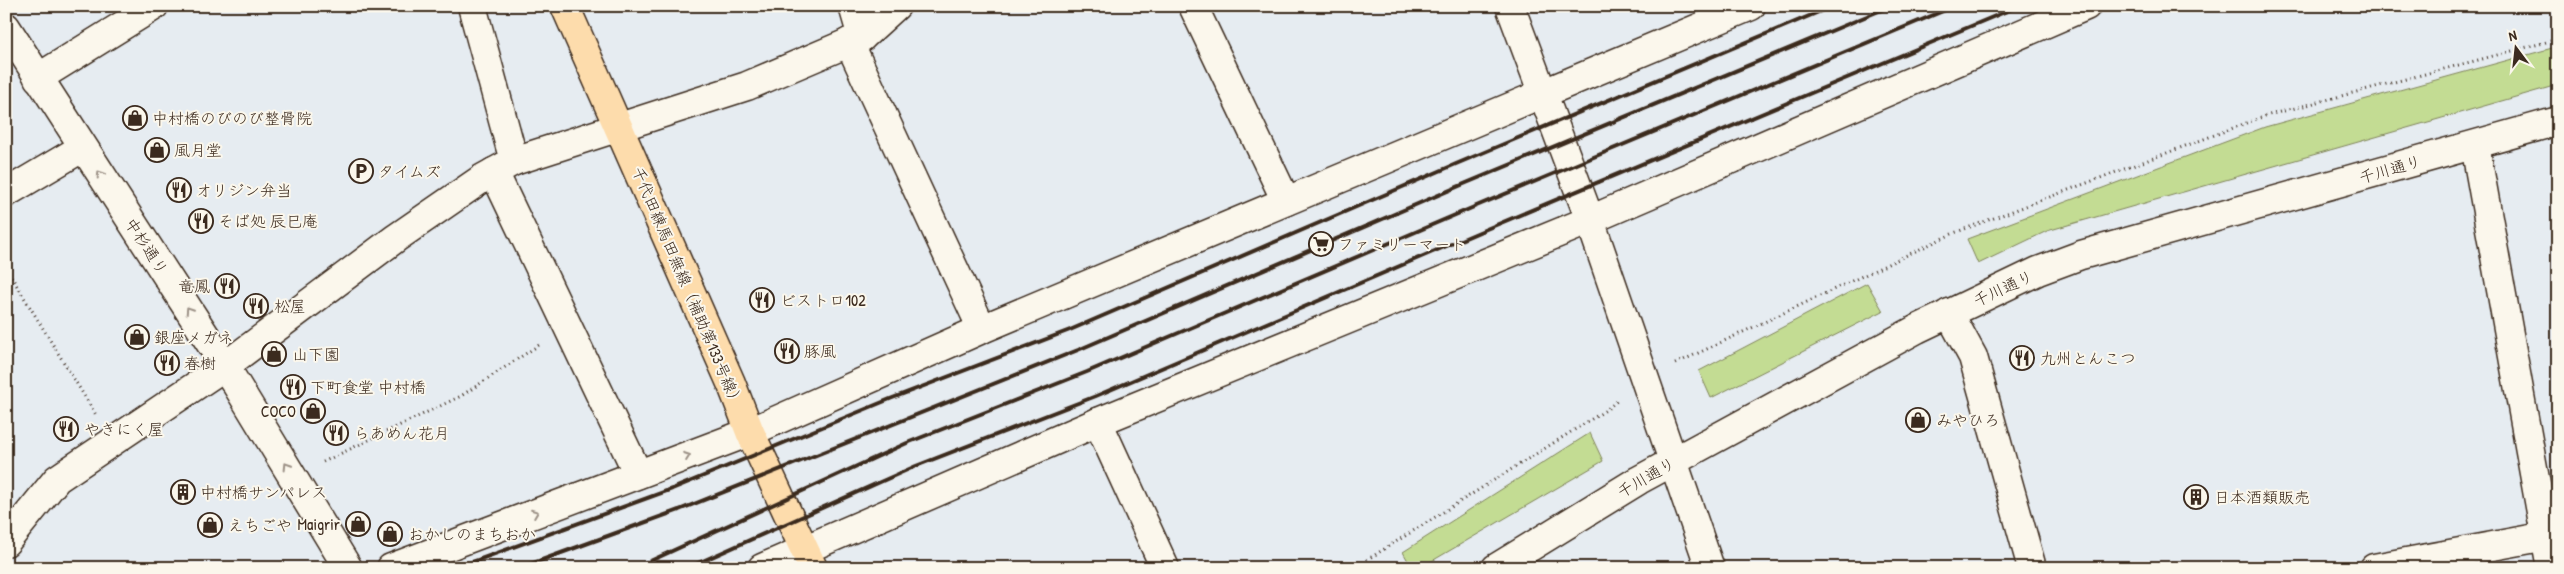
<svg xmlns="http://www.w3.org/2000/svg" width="2564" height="574" font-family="'Patrick Hand','Klee One',sans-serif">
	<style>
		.green { fill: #c3dc93; stroke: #7f8358 }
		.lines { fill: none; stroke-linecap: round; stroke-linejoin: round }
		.street-casing { stroke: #3b2a1e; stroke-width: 31 }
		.secondary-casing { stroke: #3b2a1e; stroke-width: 31 }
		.primary-casing { stroke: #3b2a1e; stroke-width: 31 }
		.path { stroke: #3b2a1e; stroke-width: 3; stroke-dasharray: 1 4; stroke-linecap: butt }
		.street { stroke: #fbf7ec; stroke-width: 28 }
		.secondary { stroke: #fbf7ec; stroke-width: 28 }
		.primary { stroke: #fddcac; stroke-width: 28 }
		.rail { stroke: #3b2a1e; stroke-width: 4 }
		.oneway { stroke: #9b9085 }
		.labels { text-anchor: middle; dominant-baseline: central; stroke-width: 4; stroke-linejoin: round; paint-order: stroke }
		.poi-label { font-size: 16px; fill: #3b2a1e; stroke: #fbf7ec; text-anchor: start }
		.street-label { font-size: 16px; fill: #3b2a1e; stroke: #fbf7ec }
	</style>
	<rect width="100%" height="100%" fill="#e6ecf1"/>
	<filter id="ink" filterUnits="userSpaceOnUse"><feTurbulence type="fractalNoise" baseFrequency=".02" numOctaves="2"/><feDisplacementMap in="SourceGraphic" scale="10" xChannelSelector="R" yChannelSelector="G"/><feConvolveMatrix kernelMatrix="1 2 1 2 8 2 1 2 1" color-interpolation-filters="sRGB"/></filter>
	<g filter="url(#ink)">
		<g class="green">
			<polygon points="2556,47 2558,81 2554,86 2047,231 1978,264 1967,239 2265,127"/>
			<polygon points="1867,283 1883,311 1711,398 1699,371"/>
			<polygon points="1590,433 1603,461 1420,568 1412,568 1403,552"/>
		</g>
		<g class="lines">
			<defs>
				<g id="street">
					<polyline points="472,6 514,161"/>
					<polyline points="853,6 862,37"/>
					<polyline points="1193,6 1286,201"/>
					<polyline points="1510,6 1590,220 1710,568"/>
					<polyline points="849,42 982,329"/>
					<polyline points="38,78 154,6"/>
					<polyline points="2475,145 2551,568"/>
					<polyline points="494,172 638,474"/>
					<polyline points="6,193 82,148"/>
					<polyline points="1949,313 1973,357 2032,568"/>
					<polyline points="1098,422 1165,568"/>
					<polyline points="6,542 57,479 225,366 396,238 483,178 514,161 747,86 862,37 896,6"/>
					<polyline points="391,568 750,432 982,329 1751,6"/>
					<polyline points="762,568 1098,422 1590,220 2086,6"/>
					<polyline points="2374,568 2558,534"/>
				</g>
				<g id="secondary">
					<polyline points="6,27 225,366 348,568"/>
					<polyline points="1496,568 1639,480 1917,329 2038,271 2081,255 2558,121"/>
				</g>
				<polyline id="primary" points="565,6 731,383 750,432 813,568"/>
			</defs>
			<use href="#street" class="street-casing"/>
			<use href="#secondary" class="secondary-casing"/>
			<use href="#primary" class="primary-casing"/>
			<g class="path">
				<polyline points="6,268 96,415"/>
				<polyline points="1675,364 1954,233 2265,116 2558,39"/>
				<polyline points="323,462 461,396 539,345"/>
				<polyline points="1354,568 1606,410 1617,401"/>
			</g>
			<use href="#street" class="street"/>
			<use href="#secondary" class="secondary"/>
			<use href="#primary" class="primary"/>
			<g class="rail">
				<polyline points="456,568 672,489 890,399 1070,330 1456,164 1833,6"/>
				<polyline points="520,568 679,510 1078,350 1464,184 1891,6"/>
				<polyline points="635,568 907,443 1087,372 1474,207 1955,6"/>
				<polyline points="687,568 916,466 1096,396 1484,230 2019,6"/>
			</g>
		</g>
		<defs><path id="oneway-chevron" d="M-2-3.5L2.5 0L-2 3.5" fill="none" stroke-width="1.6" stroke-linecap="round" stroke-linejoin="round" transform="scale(1.25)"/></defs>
		<g class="oneway">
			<use href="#oneway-chevron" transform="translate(100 174) rotate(-123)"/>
			<use href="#oneway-chevron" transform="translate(189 310) rotate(-123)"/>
			<use href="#oneway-chevron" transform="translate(687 456) rotate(-20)"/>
			<use href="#oneway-chevron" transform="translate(287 466) rotate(-122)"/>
			<use href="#oneway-chevron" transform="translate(535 513) rotate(-21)"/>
		</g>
	</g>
	<defs>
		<symbol id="shop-ring" viewBox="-11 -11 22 22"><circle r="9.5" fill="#fbf7ec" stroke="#3b2a1e" stroke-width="1.5"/><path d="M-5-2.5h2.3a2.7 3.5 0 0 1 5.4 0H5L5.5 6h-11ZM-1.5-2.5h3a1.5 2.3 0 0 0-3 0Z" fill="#3b2a1e"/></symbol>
		<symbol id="parking-ring" viewBox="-11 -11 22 22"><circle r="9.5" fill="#fbf7ec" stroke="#3b2a1e" stroke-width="1.5"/><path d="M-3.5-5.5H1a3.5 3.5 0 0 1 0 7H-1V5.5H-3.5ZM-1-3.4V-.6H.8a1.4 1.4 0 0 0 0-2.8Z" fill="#3b2a1e"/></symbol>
		<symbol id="restaurant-ring" viewBox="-11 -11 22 22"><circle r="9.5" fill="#fbf7ec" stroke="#3b2a1e" stroke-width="1.5"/><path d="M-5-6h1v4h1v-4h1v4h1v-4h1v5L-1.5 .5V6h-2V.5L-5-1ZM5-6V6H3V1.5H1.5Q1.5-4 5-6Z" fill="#3b2a1e"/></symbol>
		<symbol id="supermarket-ring" viewBox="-11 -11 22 22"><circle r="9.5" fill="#fbf7ec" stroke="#3b2a1e" stroke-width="1.5"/><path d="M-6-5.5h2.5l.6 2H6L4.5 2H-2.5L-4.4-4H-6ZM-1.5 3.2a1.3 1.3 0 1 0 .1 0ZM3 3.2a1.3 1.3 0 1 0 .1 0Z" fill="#3b2a1e"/></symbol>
		<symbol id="building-ring" viewBox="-11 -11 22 22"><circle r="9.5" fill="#fbf7ec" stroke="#3b2a1e" stroke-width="1.5"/><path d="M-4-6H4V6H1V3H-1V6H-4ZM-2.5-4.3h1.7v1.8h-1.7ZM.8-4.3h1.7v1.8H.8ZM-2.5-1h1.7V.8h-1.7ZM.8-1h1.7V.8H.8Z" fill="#3b2a1e"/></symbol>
	</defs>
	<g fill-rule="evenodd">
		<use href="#shop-ring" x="121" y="104" width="28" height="28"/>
		<use href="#shop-ring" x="143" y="136" width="28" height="28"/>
		<use href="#parking-ring" x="347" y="157" width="28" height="28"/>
		<use href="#restaurant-ring" x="165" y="176" width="28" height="28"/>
		<use href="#restaurant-ring" x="187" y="207" width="28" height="28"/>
		<use href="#supermarket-ring" x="1307" y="230" width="28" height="28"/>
		<use href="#restaurant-ring" x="213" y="272" width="28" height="28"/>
		<use href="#restaurant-ring" x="748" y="286" width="28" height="28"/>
		<use href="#restaurant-ring" x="242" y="292" width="28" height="28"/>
		<use href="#shop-ring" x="123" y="323" width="28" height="28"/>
		<use href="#restaurant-ring" x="773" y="337" width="28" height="28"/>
		<use href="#shop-ring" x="260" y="340" width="28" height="28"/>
		<use href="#restaurant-ring" x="2008" y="344" width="28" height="28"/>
		<use href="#restaurant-ring" x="153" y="349" width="28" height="28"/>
		<use href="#restaurant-ring" x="279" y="373" width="28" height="28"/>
		<use href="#shop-ring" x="299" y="397" width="28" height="28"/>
		<use href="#shop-ring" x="1904" y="406" width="28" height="28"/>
		<use href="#restaurant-ring" x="52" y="415" width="28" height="28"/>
		<use href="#restaurant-ring" x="322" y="419" width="28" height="28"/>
		<use href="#building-ring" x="169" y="478" width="28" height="28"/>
		<use href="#building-ring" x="2182" y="483" width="28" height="28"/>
		<use href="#shop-ring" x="344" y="510" width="28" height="28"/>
		<use href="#shop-ring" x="196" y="511" width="28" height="28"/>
		<use href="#shop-ring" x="376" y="520" width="28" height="28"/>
	</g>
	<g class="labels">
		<g class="poi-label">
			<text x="152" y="118">中村橋のびのび整骨院</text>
			<text x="174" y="150">風月堂</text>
			<text x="378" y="171">タイムズ</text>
			<text x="196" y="190">オリジン弁当</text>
			<text x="218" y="221">そば処 辰巳庵</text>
			<text x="1338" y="244">ファミリーマート</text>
			<text x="210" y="286" text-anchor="end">竜鳳</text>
			<text x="780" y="300">ビストロ102</text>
			<text x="274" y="306">松屋</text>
			<text x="154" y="337">銀座メガネ</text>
			<text x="804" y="351">豚風</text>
			<text x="292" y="354">山下園</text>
			<text x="2040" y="358">九州とんこつ</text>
			<text x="184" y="363">春樹</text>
			<text x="310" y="387">下町食堂 中村橋</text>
			<text x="296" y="411" text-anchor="end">COCO</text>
			<text x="1936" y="420">みやひろ</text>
			<text x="84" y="429">やきにく屋</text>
			<text x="354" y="433">らあめん花月</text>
			<text x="200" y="492">中村橋サンパレス</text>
			<text x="2214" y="497">日本酒類販売</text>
			<text x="340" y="524" text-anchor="end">Maigrir</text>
			<text x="228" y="525">えちごや</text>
			<text x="408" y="534">おかしのまちおか</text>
		</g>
		<g class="street-label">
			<text transform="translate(2390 169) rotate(-16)">千川通り</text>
			<text transform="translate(147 246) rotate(57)">中杉通り</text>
			<text transform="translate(688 287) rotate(67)">千代田練馬田無線（補助第133号線）</text>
			<text transform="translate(2003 288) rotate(-25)">千川通り</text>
			<text transform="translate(1646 477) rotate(-30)">千川通り</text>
		</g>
	</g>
	<rect width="2564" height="574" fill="none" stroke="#fbf7ec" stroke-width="25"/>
	<rect x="12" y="12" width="2539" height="549" fill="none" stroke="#3b2a1e" stroke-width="2" filter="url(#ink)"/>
	<g transform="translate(2516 48) rotate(345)" stroke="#fbf7ec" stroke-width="4" paint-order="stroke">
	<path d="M0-4L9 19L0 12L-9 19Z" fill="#3b2a1e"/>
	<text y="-8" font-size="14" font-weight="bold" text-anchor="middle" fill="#3b2a1e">N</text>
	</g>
</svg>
